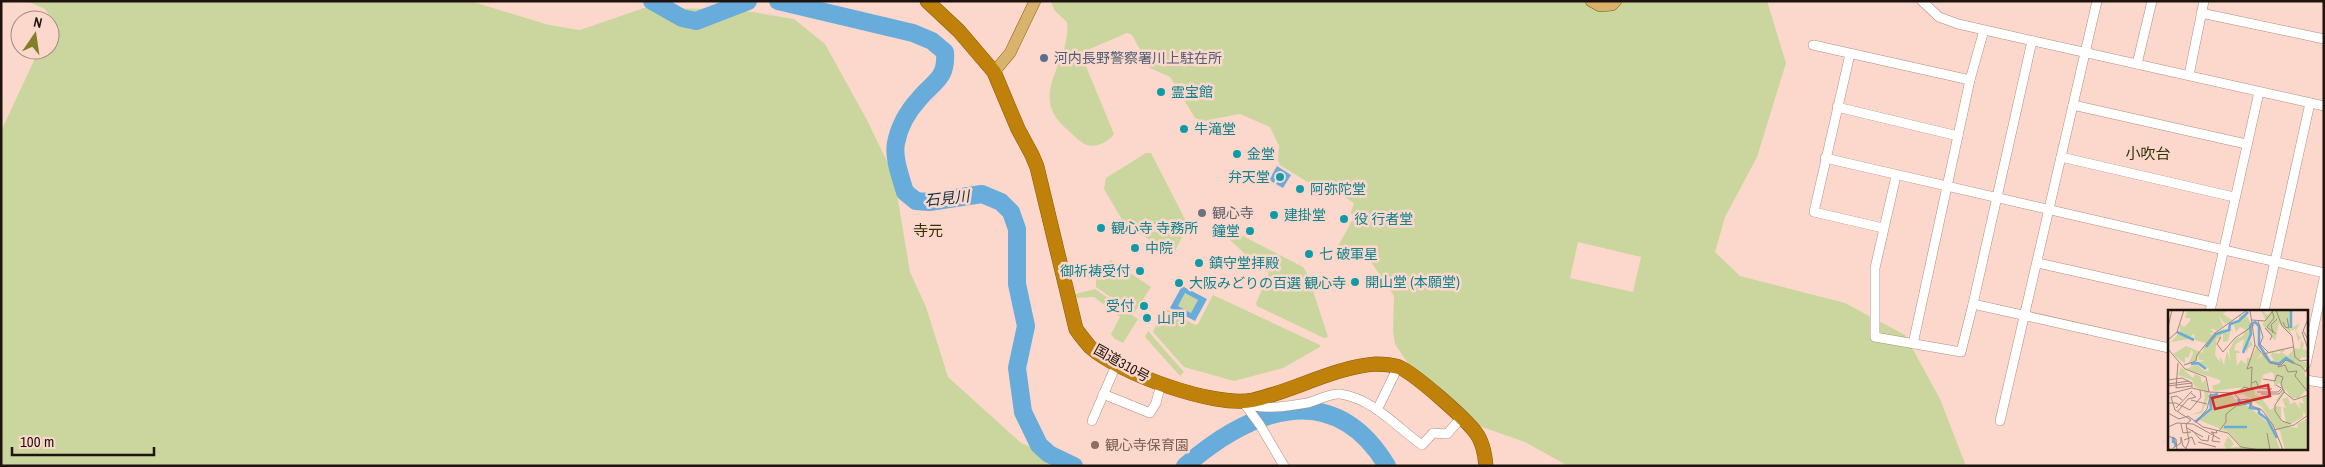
<svg xmlns="http://www.w3.org/2000/svg" width="2325" height="467" font-family="'Archivo Narrow','Noto Sans JP',sans-serif">
	<style>
		.green { fill: #cbd69e; fill-rule: evenodd }
		.water { fill: #67acda; fill-rule: evenodd }
		.lines { fill: none; stroke-linecap: round; stroke-linejoin: round }
		.river { stroke: #67acda; stroke-width: 18 }
		.minor-casing { stroke: #ad8e81; stroke-width: 10 }
		.major-casing { stroke: #875a0b; stroke-width: 12 }
		.highway-casing { stroke: #875a0b; stroke-width: 15 }
		.minor { stroke: #fff; stroke-width: 9 }
		.major { stroke: #d9b36b; stroke-width: 11 }
		.highway { stroke: #bf8109; stroke-width: 14 }
		.service-dot { fill: #5c6f8a; stroke: #fbd8cb; stroke-width: 2 }
		.culture-dot { fill: #0f9aa8; stroke: #fbd8cb; stroke-width: 2 }
		.worship-dot { fill: #6b7280; stroke: #fbd8cb; stroke-width: 2 }
		.education-dot { fill: #8d6e63; stroke: #fbd8cb; stroke-width: 2 }
		.labels { text-anchor: middle; dominant-baseline: central; stroke-width: 5; stroke-linejoin: round; paint-order: stroke }
		.service-label { font-size: 14px; fill: #4e5e75; stroke: #fbd8cb; text-anchor: start }
		.culture-label { font-size: 14px; fill: #0d838f; stroke: #fbd8cb; text-anchor: start }
		.worship-label { font-size: 14px; fill: #5b616d; stroke: #fbd8cb; text-anchor: start }
		.street-label { font-size: 14px; fill: #1f130e; stroke: #fbd8cb }
		.education-label { font-size: 14px; fill: #785e54; stroke: #fbd8cb; text-anchor: start }
		.neighbourhood-label { font-size: 15px; fill: #323207; stroke: #fbd8cb }
		.water-label { font-size: 15px; font-style: italic; fill: #113044; stroke: #fbd8cb }
		.inset-river { fill: none; stroke: #67acda; stroke-width: 2.5 }
		.inset-road { fill: none; stroke: #a3897f; stroke-width: 1 }
		.view { fill: #d62828; fill-opacity: 0.15; stroke: #d62828; stroke-width: 2.5 }
		.inset-edge { fill: none; stroke: #1f130e; stroke-width: 2.5 }
	</style>
	<rect width="100%" height="100%" fill="#fbd8cb"/>
	<g class="green">
		<polygon points="27,1 470,1 549,25 580,30 644,8 733,9 794,19 825,44 867,120 894,176 910,272 926,307 948,377 1021,443 1078,466 1,466 1,131 39,50 50,50 50,28 53,21 45,9"/>
		<path d="M1051 1H1767L1786 63 1757 157 1725 217 1715 252 1740 276 1845 303 1905 335 1940 399 1966 466H1568L1525 442 1479 426 1411 368 1395 344 1393 331 1394 296 1369 259 1338 251 1337 248 1353 219 1351 212 1354 203 1328 187 1314 186 1280 165 1278 161 1279 146 1270 127 1240 114 1203 121 1195 118 1170 77 1150 68 1132 35 1127 33 1085 51 1083 59 1114 134C1108 142 1097 148 1087 145 1081 143 1074 136 1069 131 1024 95 1072 64 1067 22L1054 10ZM1578 242 1641 257 1633 292 1570 278Z"/>
		<polygon points="1146,153 1151,153 1188,225 1174,253 1171,254 1124,223 1104,189 1106,178"/>
		<polygon points="1235,232 1303,267 1308,275 1328,337 1324,338 1257,306 1256,303 1269,273 1247,262 1243,252 1230,240"/>
		<polygon points="1111,260 1151,287 1134,313 1096,287 1096,274"/>
		<polygon points="1095,289 1138,319 1123,343 1115,339 1111,334 1120,317 1094,297 1075,298 1075,294"/>
		<polygon points="1185,293 1198,300 1192,313 1178,306"/>
		<polygon points="1213,295 1320,345 1320,347 1283,368 1234,381 1184,367 1153,332 1162,310 1166,309 1195,325 1198,324"/>
		<polygon points="1148,331 1184,372 1180,376 1145,337"/>
	</g>
	<g class="water">
		<polygon points="1277,166 1291,175 1283,188 1276,184 1278,181 1282,182 1285,176 1278,172 1274,183 1269,180"/>
		<path d="M1182 286 1207 299 1195 321 1170 308ZM1185 293 1198 300 1191 313 1178 306Z"/>
	</g>
	<g class="lines">
		<g class="river">
			<polyline points="652,1 682,18 696,21 748,1"/>
			<path d="M778 1 913 33 932 41 945 52C947 79 934 81 919 99 908 111 899 127 896 143 893 158 901 178 905 192L916 201 929 202 982 194 1001 202 1011 212 1017 229V284L1026 326 1017 368 1023 412 1039 445 1049 454 1074 466"/>
			<path d="M1185 466C1250 410 1333 376 1387 466"/>
		</g>
		<defs>
			<g id="minor">
				<polyline points="1922,1 1939,17 1958,24 2324,106"/>
				<polyline points="2201,13 2324,39"/>
				<polyline points="1813,45 1970,80"/>
				<polyline points="1850,54 1814,212 1883,228"/>
				<polyline points="2137,64 2152,1"/>
				<polyline points="2189,75 2204,1"/>
				<polyline points="2073,105 2246,144"/>
				<polyline points="1837,107 1958,136"/>
				<polyline points="2061,157 2234,197"/>
				<polyline points="1825,158 2324,273"/>
				<polyline points="1896,176 1875,268 1875,337 1961,352 1973,304 2032,41"/>
				<polyline points="2038,263 2212,302"/>
				<polyline points="1973,304 2169,348"/>
				<polyline points="2210,311 2259,92"/>
				<polyline points="2264,311 2310,103"/>
				<polyline points="1913,344 1970,80 1984,30"/>
				<polyline points="2306,364 2324,279"/>
				<polyline points="2306,380 2324,383"/>
				<polyline points="1103,394 1150,413 1156,403 1161,384"/>
				<polyline points="1244,403 1260,425 1284,466"/>
				<path d="M1245 403C1261 411 1290 406 1307 403 1317 401 1329 393 1340 394 1374 399 1396 427 1422 445L1433 433 1447 434 1461 418"/>
				<polyline points="1377,410 1398,367"/>
				<polyline points="1092,421 1117,363"/>
				<polyline points="2000,421 2097,1"/>
			</g>
			<g id="major">
				<polyline points="1591,1 1600,6 1612,5 1616,1"/>
				<polyline points="994,72 1010,53 1035,1"/>
			</g>
			<path id="highway" d="M927 1 959 31 994 72 1018 129 1032 155 1037 167 1076 329C1080 335 1085 341 1090 347 1119 373 1214 408 1253 400 1294 391 1334 367 1376 364 1384 364 1392 365 1399 367 1415 374 1465 418 1476 433 1483 442 1485 455 1486 466"/>
		</defs>
		<use href="#minor" class="minor-casing"/>
		<use href="#major" class="major-casing"/>
		<use href="#highway" class="highway-casing"/>
		<use href="#minor" class="minor"/>
		<use href="#major" class="major"/>
		<use href="#highway" class="highway"/>
	</g>
	<circle class="service-dot" cx="1044" cy="58" r="5"/>
	<g class="culture-dot">
		<circle cx="1161" cy="92" r="5"/>
		<circle cx="1184" cy="129" r="5"/>
		<circle cx="1237" cy="154" r="5"/>
		<circle cx="1280" cy="177" r="5"/>
		<circle cx="1300" cy="189" r="5"/>
		<circle cx="1274" cy="215" r="5"/>
		<circle cx="1344" cy="219" r="5"/>
		<circle cx="1101" cy="228" r="5"/>
		<circle cx="1250" cy="231" r="5"/>
		<circle cx="1135" cy="248" r="5"/>
		<circle cx="1309" cy="254" r="5"/>
		<circle cx="1199" cy="263" r="5"/>
		<circle cx="1140" cy="271" r="5"/>
		<circle cx="1355" cy="282" r="5"/>
		<circle cx="1179" cy="283" r="5"/>
		<circle cx="1144" cy="306" r="5"/>
		<circle cx="1147" cy="318" r="5"/>
	</g>
	<circle class="worship-dot" cx="1202" cy="213" r="5"/>
	<circle class="education-dot" cx="1095" cy="445" r="5"/>
	<g class="labels">
		<g class="service-label">
			<text x="1054" y="58">河内長野警察署川上駐在所</text>
		</g>
		<g class="culture-label">
			<text x="1171" y="92">霊宝館</text>
			<text x="1194" y="129">牛滝堂</text>
			<text x="1247" y="154">金堂</text>
			<text x="1270" y="177" text-anchor="end">弁天堂</text>
			<text x="1310" y="189">阿弥陀堂</text>
			<text x="1284" y="215">建掛堂</text>
			<text x="1354" y="219">役 行者堂</text>
			<text x="1111" y="228">観心寺 寺務所</text>
			<text x="1240" y="231" text-anchor="end">鐘堂</text>
			<text x="1145" y="248">中院</text>
			<text x="1319" y="254">七 破軍星</text>
			<text x="1209" y="263">鎮守堂拝殿</text>
			<text x="1130" y="271" text-anchor="end">御祈祷受付</text>
			<text x="1365" y="282">開山堂 (本願堂)</text>
			<text x="1189" y="283">大阪みどりの百選 観心寺</text>
			<text x="1134" y="306" text-anchor="end">受付</text>
			<text x="1157" y="318">山門</text>
		</g>
		<g class="worship-label">
			<text x="1212" y="213">観心寺</text>
		</g>
		<g class="street-label">
			<text transform="translate(1122 363) rotate(29)">国道310号</text>
		</g>
		<g class="education-label">
			<text x="1105" y="445">観心寺保育園</text>
		</g>
		<g class="neighbourhood-label">
			<text x="2148" y="153">小吹台</text>
			<text x="928" y="230">寺元</text>
		</g>
		<g class="water-label">
			<text transform="translate(947 198) rotate(-6)">石見川</text>
		</g>
	</g>
	<g transform="translate(2168 310)">
		<rect width="140" height="140" fill="#fbd8cb"/>
		<path d="M47 0H60L55 4 64 10 57 14 51 6 55 16 48 21 46 19H42L47 23H41L45 25 38 33 27 30 26 23 21 29 3 32 12 22V14L16 17 22 11V8H17L19 1ZM93 0 100 5 104 0H122V19L132 13 128 21 133 28 130 31 127 19 122 21 124 25 111 13 107 31 94 14 98 11ZM71 5 79 6 83 14 84 25 77 37 83 31 85 35 80 38 79 44 78 39 74 42 76 29 68 34 66 40 71 41 72 43H68L69 56 73 50 78 54 79 48H83L89 36 93 44 88 50 95 45 102 52 106 50 103 46 104 42 111 44 113 42 108 39 117 40 114 43 120 46 126 38 132 39 133 30 136 34 134 39 140 41V48L134 47 131 51 140 53 134 63 137 60V67L140 66V82L137 81 131 88H123L118 80 110 92 108 90 116 79 111 73 106 77V64L103 62 95 65 92 76 86 77 87 85 92 86 102 100 108 96 113 97V112H118L115 97 118 98 114 89 120 87 122 94 127 92 132 99 131 92 136 94 134 88 140 84 138 105 135 102V107L119 116 130 118 129 114 140 108V140H117L112 121 104 116 112 140H59L56 135 60 126 66 134 62 138 73 136 60 122 31 110 42 102 45 88 41 92 42 86 63 84 69 92 80 96 100 113 103 111 94 97 75 84 70 85V81L75 77 46 81 44 76 52 73V70L18 59 29 54 36 61H41L40 58 30 53 36 50H31L30 45 28 52 20 54 25 44 24 39 20 48 17 47V54L5 44 18 36 35 43V37L51 21 56 19 60 23 63 18 65 23 63 20 60 31 55 32V22L51 31 49 27 47 45 52 52V46L56 55 59 41 63 52 61 40 67 29 75 26 76 23 73 25 78 20 72 17 68 22 66 15 61 16 71 10ZM13 57 25 68 27 64 33 67 34 74 37 69 41 86 34 103 22 105 33 101 37 87 36 80 27 77 24 70 10 65Z" fill="#cbd69e"/>
		<path class="inset-river" d="M123 0V18M82 15 87 12 91 16V35L102 52 111 54 118 48 126 53M9 22 26 30M38 37 48 24 61 20 62 14 71 11 80 2M75 43 83 24 82 15M23 54 30 53 38 59M70 89 72 93H83L82 98 91 99V103L99 109 109 128M27 112 43 99 42 86 50 84M56 117H79M5 133V127L8 137"/>
		<path class="inset-road" d="M82 0 87 35M104 0 106 8 99 17 108 24M108 0 114 16 124 26 127 47 132 51 140 50M140 9 135 21 140 29M84 10 97 11 104 2M90 11 95 27 92 34 100 42M115 12 117 17 121 18 119 8M0 17 4 0M97 18 104 26 102 30M134 22 140 39M105 23 103 15 109 9M53 27 49 34 55 42 67 28 86 15M0 30 9 22 16 0M87 35 102 53 113 55 118 50 133 56 138 62 140 53M0 39 17 59 38 67 41 82 66 83 72 90 80 89 84 96 94 100 105 115 115 140M95 44 125 37M10 53 8 78 24 76M16 55 28 51 29 45 47 23 79 0M111 55 110 57 117 55 120 62 129 61 127 66 140 82M115 67 113 74 116 82 107 95V101L114 111 123 114M95 69 107 71 109 65 115 67M0 70 14 68 24 73M84 73 88 71 91 78 104 79M0 74 21 71M0 76 24 73V77M89 82H110L113 79M116 82 126 90 140 85M0 84 24 78 41 82M68 84 76 77 83 79 84 57 79 59 87 35M93 84H111L115 79 108 75M14 90 9 86 3 87 7 100 23 110 18 114M23 90 39 94M0 93H8L22 100 33 87 32 80M8 98 24 81M10 101 20 89 28 87 23 83M0 103 11 109 20 106 35 117 60 123 73 137 92 140M28 112 39 99 43 83M13 114 15 123 23 122M0 117 9 113 25 114 52 129M19 118 35 127M24 120 33 130 40 131 41 125M48 120 49 123 43 122 46 124 44 131 52 132M106 120 126 115 140 105M51 121 58 112V104L68 96 79 94M99 123 102 140M0 126 8 129 9 140M16 130 24 127 27 135M30 132 48 137M5 138 13 133V127L15 136 20 140M18 138 21 131 18 114"/>
		<path class="view" d="M100 75 102 86 47 99 44 88Z"/>
		<rect width="140" height="140" class="inset-edge"/>
	</g>
	<rect width="2325" height="467" fill="none" stroke="#1f130e" stroke-width="5"/>
	<g transform="translate(35 35) rotate(13)"><circle r="24" fill="#fbd8cb" stroke="#a3897f"/>
	<path d="M0-4L9 19L0 12L-9 19Z" fill="#817f28"/>
	<text y="-8" font-size="14" font-weight="bold" text-anchor="middle" fill="#1f130e">N</text>
	</g>
	<path d="M12 447v8h142v-8" fill="none" stroke="#1f130e" stroke-width="2.5"/>
	<text x="20" y="447" font-size="15" fill="#1f130e" stroke="#fbd8cb" stroke-width="4" paint-order="stroke">100 m</text>
</svg>
